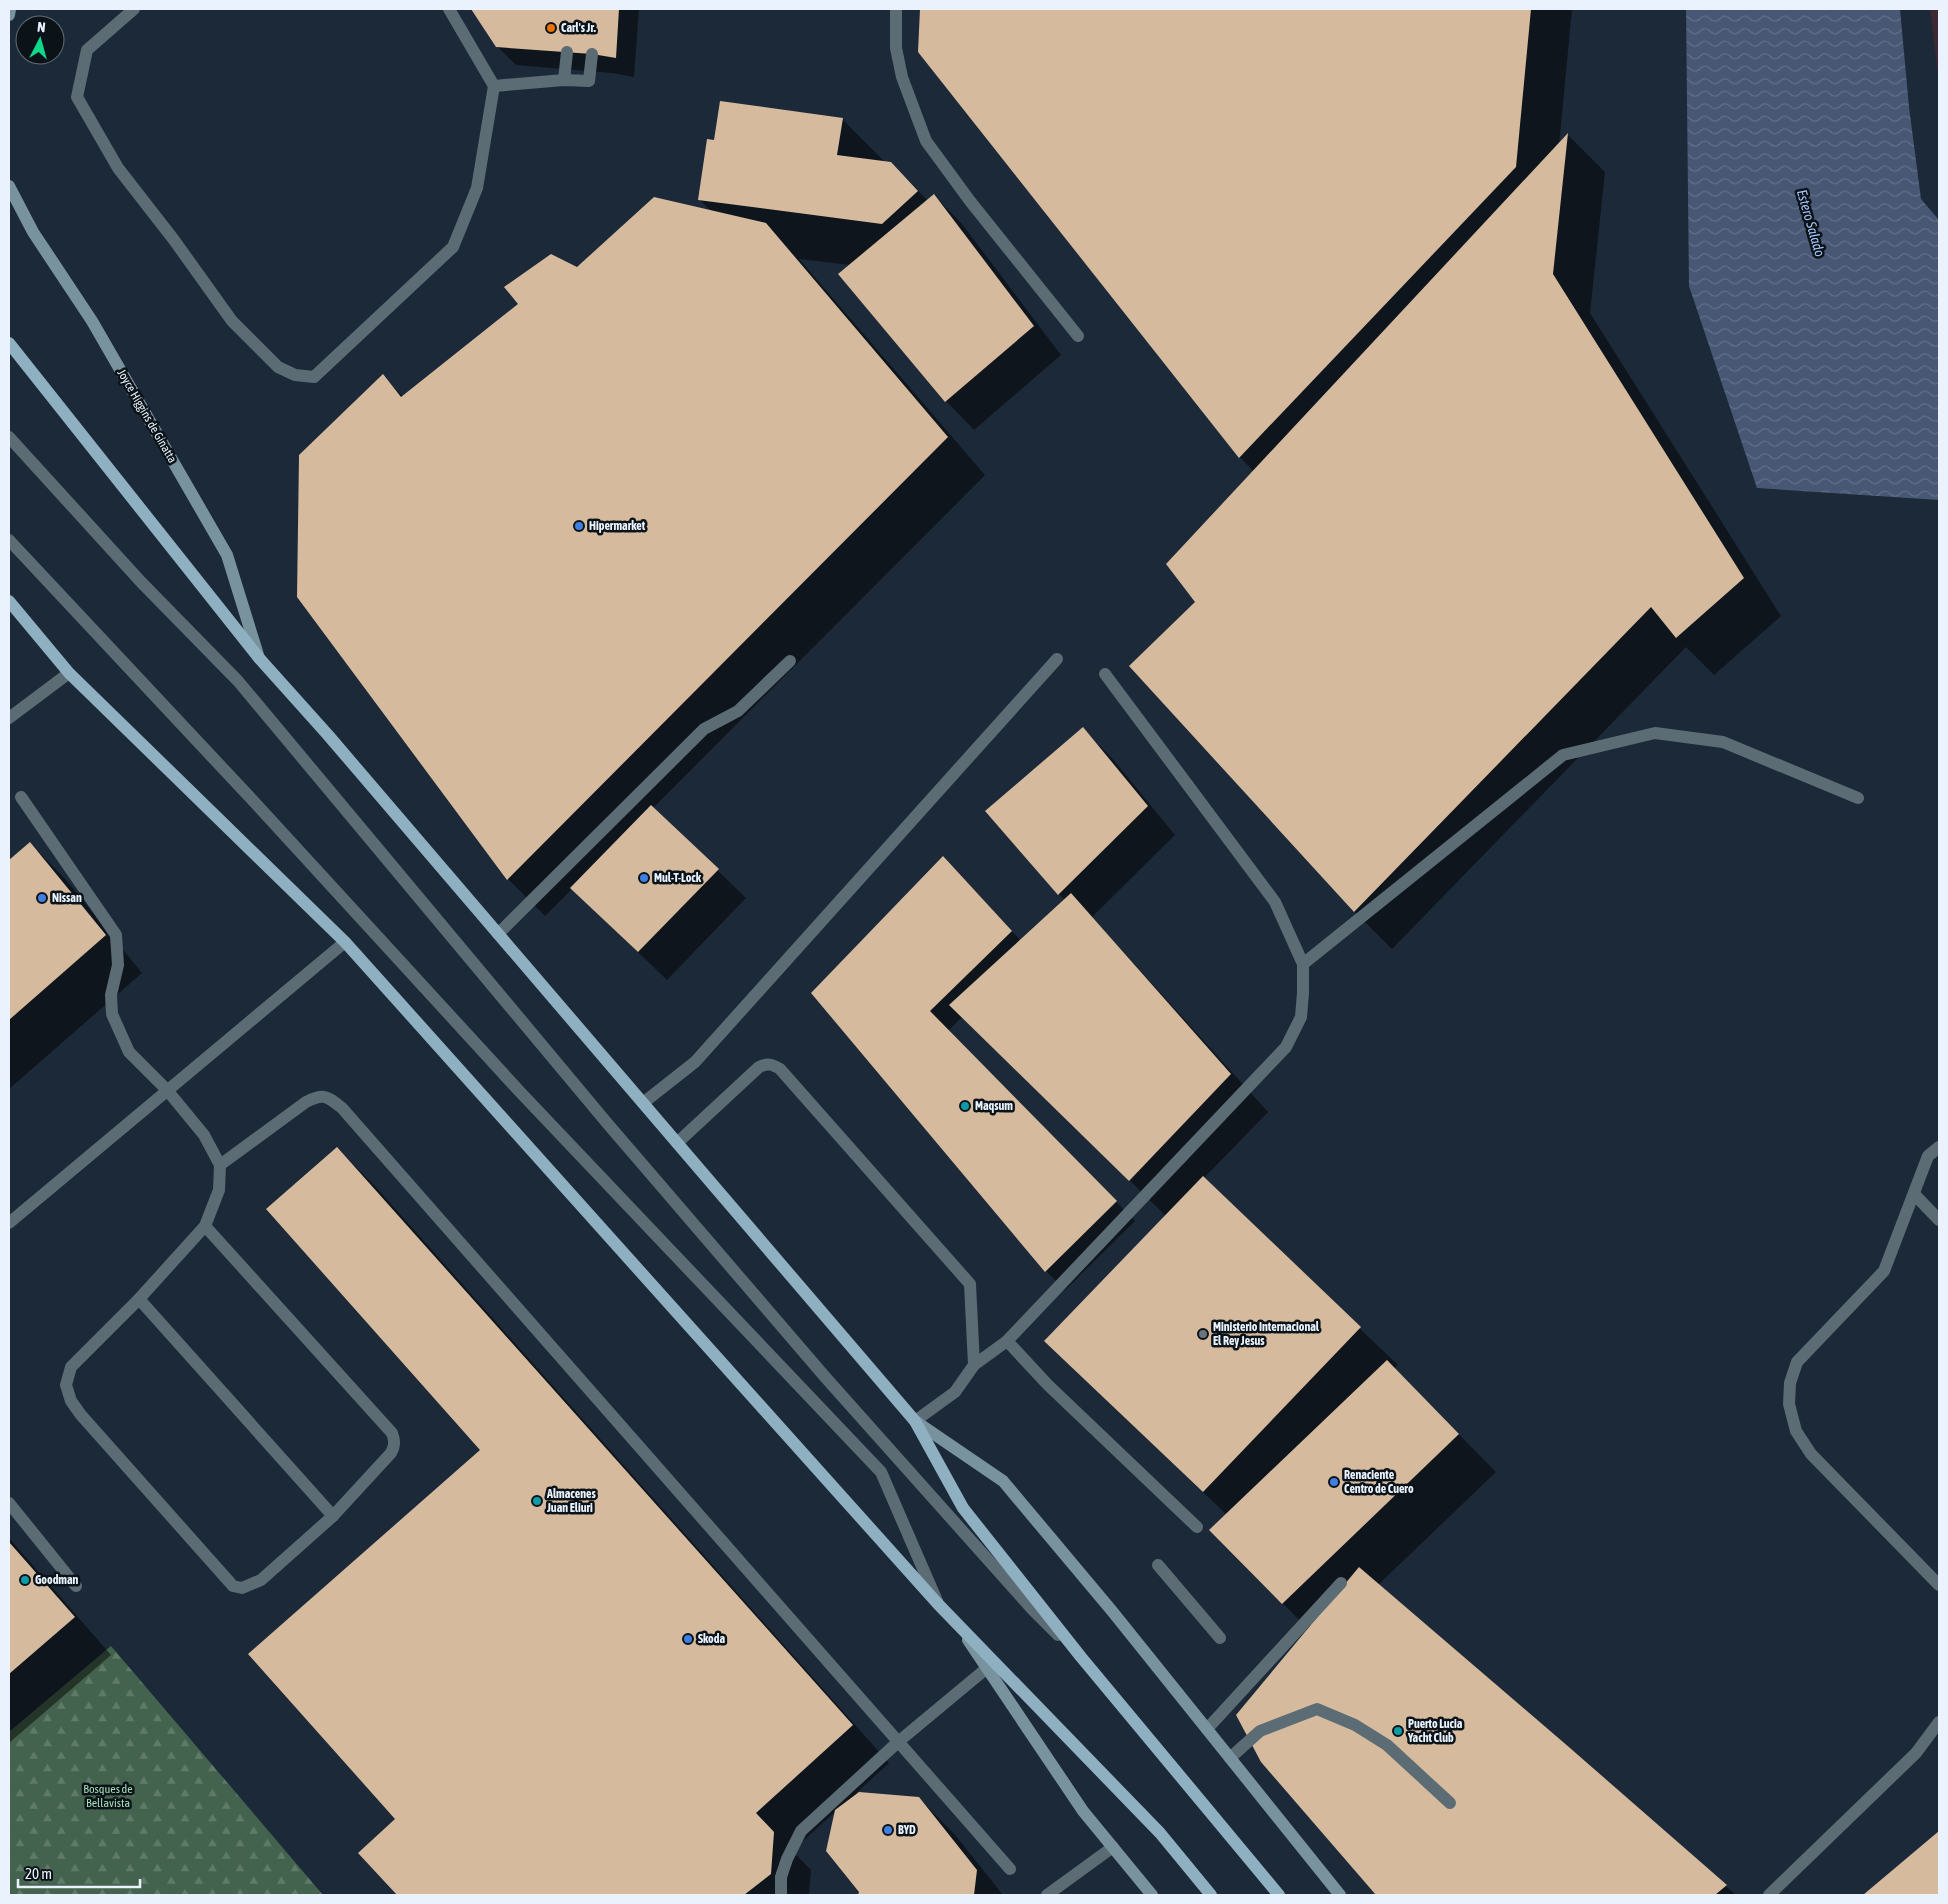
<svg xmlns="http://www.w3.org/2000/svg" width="1948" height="1904" font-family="'Asap Condensed',sans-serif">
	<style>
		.education { fill: #3c2931 }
		.forest { fill: url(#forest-firs) }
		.water { fill: url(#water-waves) }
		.shadow { fill: #0007 }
		.building { fill: #d6ba9d }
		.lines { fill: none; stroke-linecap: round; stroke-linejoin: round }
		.lane { stroke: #5c6c74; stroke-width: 12 }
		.street { stroke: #5c6c74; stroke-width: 12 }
		.secondary { stroke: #78929e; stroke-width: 12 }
		.primary { stroke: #8eb0c0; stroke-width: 12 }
		.food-dot { fill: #e8710a; stroke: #0b1218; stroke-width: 2 }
		.shop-dot { fill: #3f7fe0; stroke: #0b1218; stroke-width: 2 }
		.culture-dot { fill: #0f9aa8; stroke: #0b1218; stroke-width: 2 }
		.worship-dot { fill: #6b7280; stroke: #0b1218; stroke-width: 2 }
		.labels { text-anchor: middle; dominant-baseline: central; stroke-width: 5; stroke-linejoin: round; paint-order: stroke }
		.poi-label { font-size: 12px; font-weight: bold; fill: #eaf3fd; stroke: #0b1218; text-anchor: start }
		.street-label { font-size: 12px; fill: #eaf3fd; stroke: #0b1218 }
		.park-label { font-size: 12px; fill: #a6dfb7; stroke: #0b1218 }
		.water-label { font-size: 14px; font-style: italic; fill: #a6c3f8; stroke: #0b1218 }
	</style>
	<defs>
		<pattern id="forest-firs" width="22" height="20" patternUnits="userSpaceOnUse" patternTransform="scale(1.25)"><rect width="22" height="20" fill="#44634e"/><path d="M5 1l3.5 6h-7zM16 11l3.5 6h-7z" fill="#5f7a68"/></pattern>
		<pattern id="water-waves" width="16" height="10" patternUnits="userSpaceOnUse" patternTransform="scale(1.25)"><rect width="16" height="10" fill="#475774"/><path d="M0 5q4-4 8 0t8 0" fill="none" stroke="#627089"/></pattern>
	</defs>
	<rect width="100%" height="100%" fill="#1b2938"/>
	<polygon class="education" points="1930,9 1939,9 1939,83"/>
	<polygon class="forest" points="111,1646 323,1895 9,1895 9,1732"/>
	<polygon class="water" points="1686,9 1900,9 1909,107 1921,199 1939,220 1939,500 1757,488 1689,286"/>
	<g class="shadow">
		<polygon points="473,9 639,9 634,77 612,73 516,65 497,46"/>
		<polygon points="921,9 1572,9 1559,146 1568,135 1605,172 1590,313 1781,616 1714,675 1686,647 1392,949 1355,912 1131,666 1197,602 1254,472 1240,457 919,52"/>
		<polygon points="842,119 886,163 891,163 928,201 934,195 962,224 1061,355 974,430 946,401 840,275 851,265 799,259 985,475 653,808 746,898 667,980 572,889 545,916 508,879 383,376 403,397 577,269 712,212 700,200 715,141"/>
		<polygon points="1083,729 1111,757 1175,835 1092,917 1268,1112 1203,1179 1398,1365 1394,1369 1496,1472 1378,1585 1736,1895 1377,1895 1262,1762 1309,1630 1211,1530 1227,1515 1083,1378 1166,1216 962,1017 948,1031 1135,1221 1065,1290 1046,1271 813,993 962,877 1021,941 1065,900 1059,894"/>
		<polygon points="30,843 67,881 142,973 9,1089 9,862"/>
		<polygon points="337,1148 374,1185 889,1763 856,1793 919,1798 956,1836 1003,1895 859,1895 861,1891 836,1811 792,1851 811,1870 809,1895 399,1895 360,1853 397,1819 482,1450"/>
		<polygon points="9,1538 111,1655 9,1743"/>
		<polygon points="1939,1832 1939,1895 1865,1895"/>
	</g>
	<g class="building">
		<polygon points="471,9 619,9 616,58 592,54 496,47"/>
		<polygon points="920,9 1531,9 1516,167 1239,458 918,52"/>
		<polygon points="720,101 843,118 837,155 891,162 918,191 882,224 698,200 707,139 714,140"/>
		<polygon points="1568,133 1553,274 1744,578 1676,638 1651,607 1354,912 1129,666 1195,602 1166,564"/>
		<polygon points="934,194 1034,326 945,402 838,274"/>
		<polygon points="654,197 766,223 948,437 507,880 297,597 299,455 383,374 401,397 518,304 504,287 551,254 577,267"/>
		<polygon points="1083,727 1148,806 1058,895 985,811"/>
		<polygon points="651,805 719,869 638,952 570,888"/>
		<polygon points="30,842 106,935 9,1020 9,860"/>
		<polygon points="943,856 1012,931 930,1011 1117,1201 1045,1272 811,993"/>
		<polygon points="1071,893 1231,1074 1129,1181 949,1005"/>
		<polygon points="337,1147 853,1725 756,1813 774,1832 771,1874 744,1895 397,1895 358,1853 395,1819 248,1654 480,1450 266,1209"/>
		<polygon points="1203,1176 1361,1327 1203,1492 1044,1341"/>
		<polygon points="1387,1360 1459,1434 1282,1604 1209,1530"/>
		<polygon points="9,1542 75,1617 9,1674"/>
		<polygon points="1359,1567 1570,1748 1727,1885 1715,1895 1376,1895 1261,1762 1236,1715"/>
		<polygon points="859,1792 919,1797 977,1870 974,1895 858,1895 859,1892 826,1851 835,1810"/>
		<polygon points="1939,1831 1939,1895 1863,1895"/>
	</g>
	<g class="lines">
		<g class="lane">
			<polyline points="134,9 87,50 77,97 118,168 174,240 232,321 278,367 295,375 314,377 453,247 477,188 494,86"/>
			<polyline points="449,9 494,86 564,80 589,81 592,54"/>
			<polyline points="896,9 896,48 902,77 926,141 970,201 1078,336"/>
			<polyline points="564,80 567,52"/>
			<polyline points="9,437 141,582 238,681 607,1123 826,1378 1032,1609 1058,1635"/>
			<polyline points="9,540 258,806 521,1093 881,1472 937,1601"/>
			<polyline points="9,718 69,673"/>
			<path d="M21 797 116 935 118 965 111 995 112 1014 129 1052 167 1090 204 1135 220 1165 219 1190 205 1226 139 1299 71 1367 66 1385 71 1401 81 1415 233 1586 242 1588 261 1580 333 1516 391 1453C395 1446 395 1441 392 1433L205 1226"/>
			<polyline points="498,934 704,729 738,711 790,661"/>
			<polyline points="1303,964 1563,755 1655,733 1723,742 1858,798"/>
			<polyline points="643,1103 695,1062 1057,659"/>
			<path d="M677 1143 759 1067C767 1063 772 1064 780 1069L970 1284 974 1365 955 1392 915 1421"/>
			<path d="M220 1165 306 1102C324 1093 327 1096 342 1108L1010 1869"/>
			<polyline points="9,1223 345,942"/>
			<polyline points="139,1299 333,1516"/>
			<polyline points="1007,1341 1048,1385 1197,1527"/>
			<polyline points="974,1365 1007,1341 1286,1047 1301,1017 1303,993 1303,964 1275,902 1105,674"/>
			<polyline points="9,1503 76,1586"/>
			<polyline points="1158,1565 1220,1638"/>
			<polyline points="1207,1729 1341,1583"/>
			<polyline points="1230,1758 1260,1731 1317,1709 1355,1725 1387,1745 1450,1803"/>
			<polyline points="781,1895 781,1877 787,1859 801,1831 898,1742 987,1668"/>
			<polyline points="1047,1895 1113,1847"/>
		</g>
		<g class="street">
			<polyline points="1939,1147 1928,1156 1884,1271 1797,1362 1790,1383 1789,1404 1796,1431 1811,1454 1939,1585"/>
			<polyline points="1914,1194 1939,1220"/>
			<polyline points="1769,1895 1916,1753 1939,1722"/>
		</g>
		<g class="secondary">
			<polyline points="9,15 10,9"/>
			<polyline points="9,186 33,232 92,321 227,555 259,658"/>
			<polyline points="915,1421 1003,1481 1112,1611 1340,1895"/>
			<polyline points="968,1640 1083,1811 1152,1895"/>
		</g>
		<g class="primary">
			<polyline points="9,343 259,658 328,735 915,1421 963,1508 1081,1657 1279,1895"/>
			<polyline points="9,601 69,673 345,942 938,1604 1160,1833 1211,1895"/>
		</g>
	</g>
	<circle class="food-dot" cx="551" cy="28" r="5"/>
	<g class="shop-dot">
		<circle cx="579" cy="526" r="5"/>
		<circle cx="644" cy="878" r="5"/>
		<circle cx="42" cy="898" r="5"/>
		<circle cx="1334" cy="1482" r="5"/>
		<circle cx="688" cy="1639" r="5"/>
		<circle cx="888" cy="1830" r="5"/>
	</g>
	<g class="culture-dot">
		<circle cx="965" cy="1106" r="5"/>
		<circle cx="537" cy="1501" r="5"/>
		<circle cx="25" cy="1580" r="5"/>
		<circle cx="1398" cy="1731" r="5"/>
	</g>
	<circle class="worship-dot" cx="1203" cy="1334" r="5"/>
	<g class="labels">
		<g class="poi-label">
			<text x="561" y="28">Carl's Jr.</text>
			<text x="589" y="526">Hipermarket</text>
			<text x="654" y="878">Mul-T-Lock</text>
			<text x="52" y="898">Nissan</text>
			<text x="975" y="1106">Maqsum</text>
			<text x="1213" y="1327">Ministerio Internacional<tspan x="1213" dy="14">El Rey Jesus</tspan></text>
			<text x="1344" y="1475">Renaciente<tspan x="1344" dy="14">Centro de Cuero</tspan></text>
			<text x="547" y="1494">Almacenes<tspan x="547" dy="14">Juan Eliuri</tspan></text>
			<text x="35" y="1580">Goodman</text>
			<text x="698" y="1639">Skoda</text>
			<text x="1408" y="1724">Puerto Lucia<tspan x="1408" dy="14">Yacht Club</tspan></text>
			<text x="898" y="1830">BYD</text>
		</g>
		<g class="street-label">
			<text transform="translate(147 416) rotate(60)">Joyce Higgins de Ginatta</text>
		</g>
		<g class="park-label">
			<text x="108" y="1789">Bosques de<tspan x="108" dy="14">Bellavista</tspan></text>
		</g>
		<g class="water-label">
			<text transform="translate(1811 223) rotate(74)">Estero Salado</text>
		</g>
	</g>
	<rect width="1948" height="1904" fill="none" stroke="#eaf3fd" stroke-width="20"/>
	<g transform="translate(40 40) rotate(6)"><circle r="24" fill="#0b1218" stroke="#646c74"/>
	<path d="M0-4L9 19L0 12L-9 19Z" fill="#0dd98a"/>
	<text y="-8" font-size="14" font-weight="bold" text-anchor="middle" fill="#eaf3fd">N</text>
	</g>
	<path d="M18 1879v8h122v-8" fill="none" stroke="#eaf3fd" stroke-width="2.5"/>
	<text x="25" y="1879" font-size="15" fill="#eaf3fd" stroke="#0b1218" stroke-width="4" paint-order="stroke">20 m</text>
</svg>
